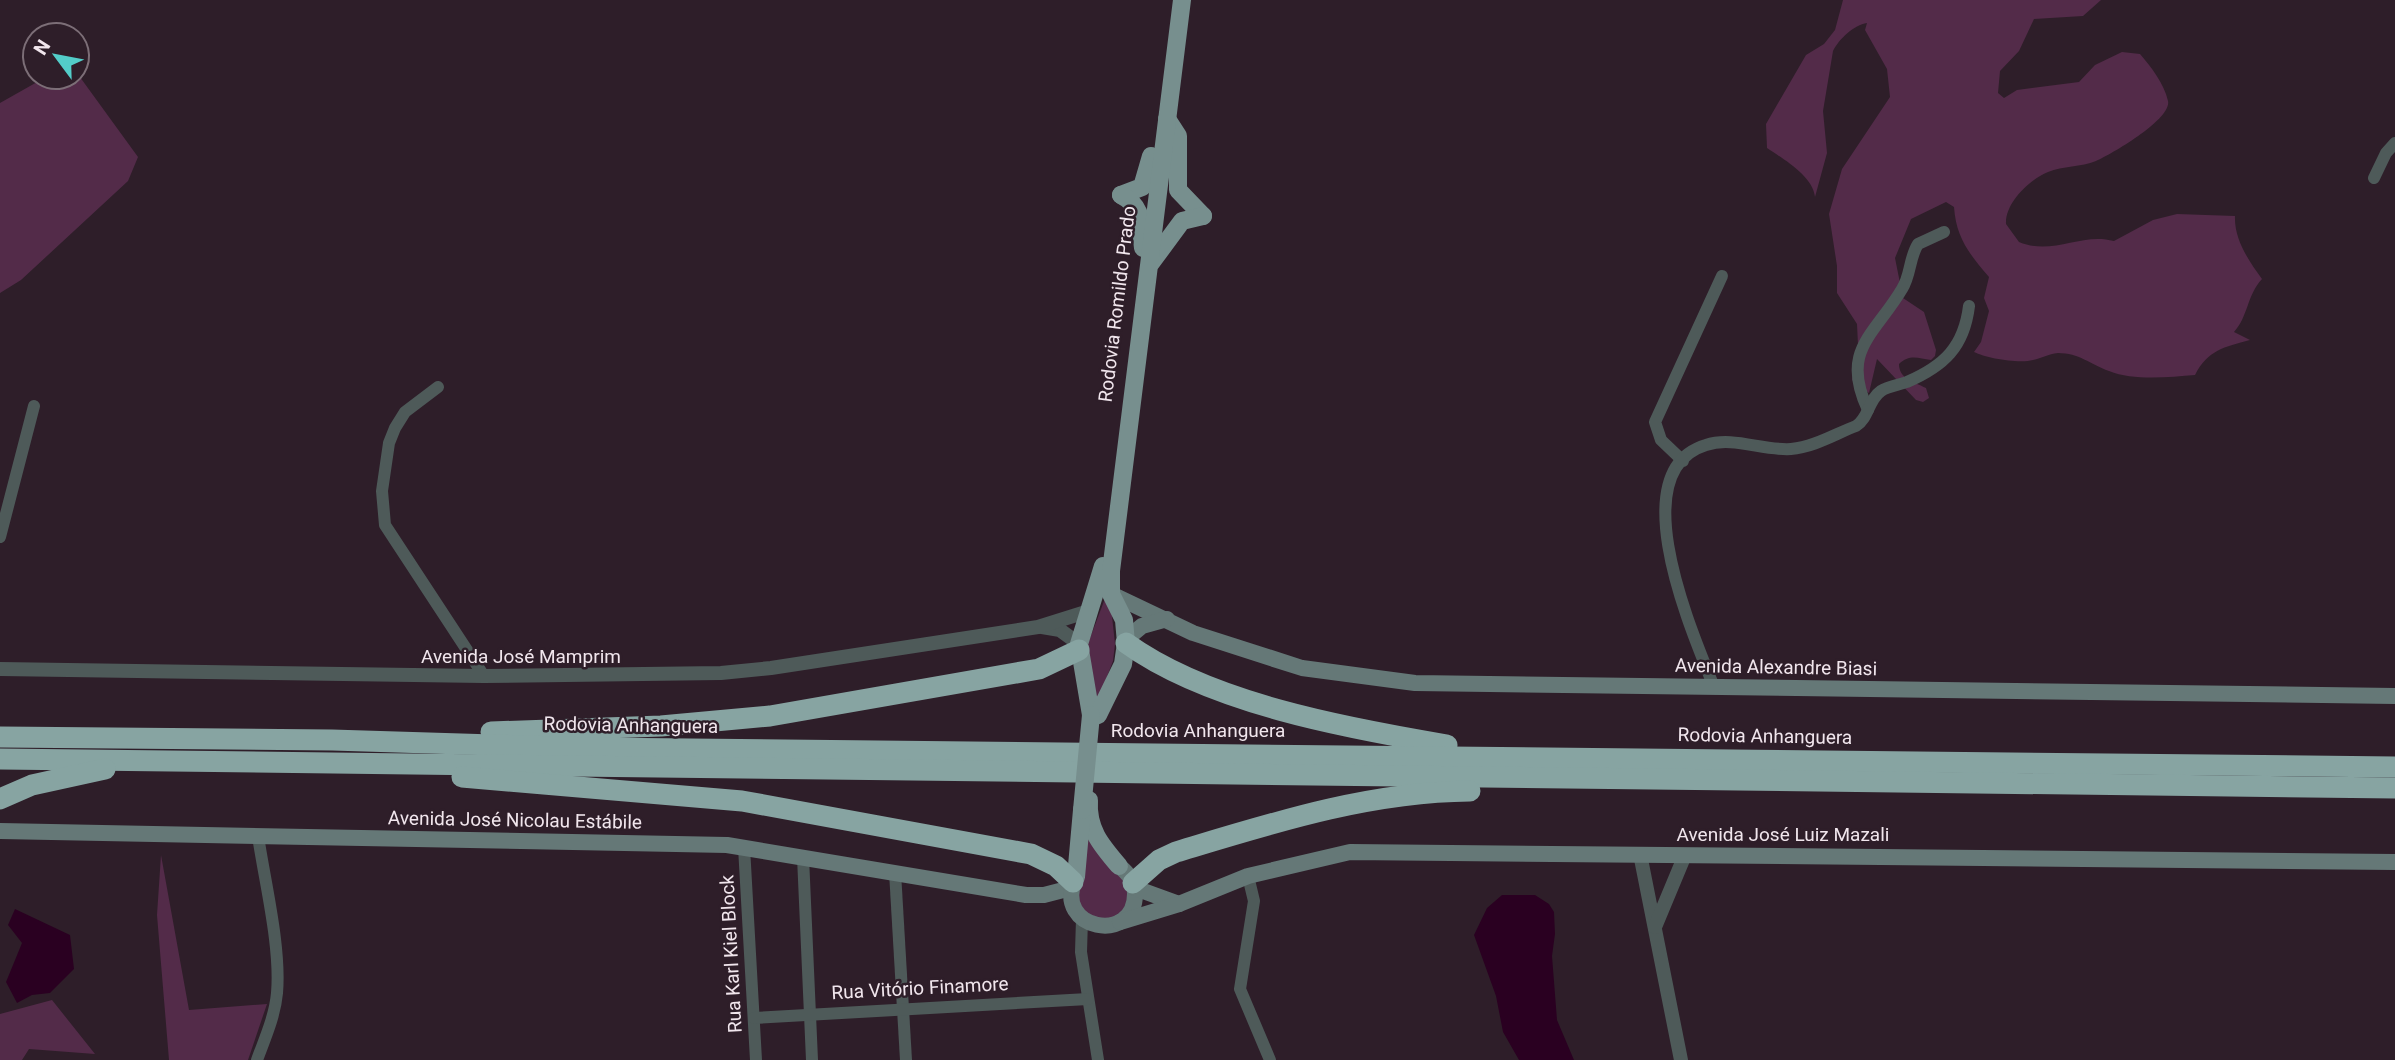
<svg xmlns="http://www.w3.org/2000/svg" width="2395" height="1060" font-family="Roboto,sans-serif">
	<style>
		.green { fill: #532b49 }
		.water { fill: #2a0021 }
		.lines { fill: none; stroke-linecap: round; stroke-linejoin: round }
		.minor { stroke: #4e5a59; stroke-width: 12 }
		.tertiary { stroke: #4e5a59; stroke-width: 14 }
		.secondary { stroke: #657877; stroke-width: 16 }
		.primary { stroke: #778f8e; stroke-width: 18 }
		.motorway { stroke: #87a4a2; stroke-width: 21 }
		.primary-bridge { stroke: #778f8e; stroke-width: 18 }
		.labels { text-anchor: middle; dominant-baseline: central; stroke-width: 5; stroke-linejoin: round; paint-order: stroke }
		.street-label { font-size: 19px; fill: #f1e6ed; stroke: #2e1e29 }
	</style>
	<rect width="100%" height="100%" fill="#2e1e29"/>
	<g class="green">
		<path d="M1843 0H2101L2083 16 2034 19 2019 51 2000 71 1998 93 2004 98 2017 90 2079 82 2095 65 2122 52 2140 54C2151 67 2164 83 2168 101 2172 119 2112 154 2096 161 2081 167 2063 166 2048 172 2029 180 2005 203 2006 224L2019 242C2053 256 2081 232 2114 241L2153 220 2177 214 2235 216C2234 240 2249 261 2262 279 2247 295 2248 317 2234 332L2250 340C2224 347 2208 350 2195 375 2169 377 2134 381 2109 371 2090 364 2079 353 2058 353 2048 354 2042 358 2033 360 2019 364 1986 358 1974 352L1981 342 1989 311 1984 298 1989 277C1969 254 1956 237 1954 207L1946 202 1911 219 1895 258 1903 298 1924 312 1936 350 1935 356 1931 360C1918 358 1909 354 1899 364 1899 379 1914 382 1926 388L1929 398 1923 402 1916 400 1877 359 1869 393 1852 380 1858 345 1857 324 1837 293V266L1829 214 1842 169 1890 97 1887 69 1865 30 1867 23C1854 25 1839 39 1833 51L1823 111 1827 153 1815 197C1813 176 1783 159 1767 148L1766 124 1806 55 1824 44 1835 30Z"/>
		<polygon points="77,73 138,157 128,181 21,280 0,293 0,103 46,77 77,77"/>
		<polygon points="1109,588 1115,644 1113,661 1095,708 1087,646"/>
		<path d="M1084 818 1129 888C1128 893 1128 900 1127 904 1118 928 1083 920 1077 899 1073 886 1082 835 1084 818Z"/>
		<polygon points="161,855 189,1010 267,1004 248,1060 169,1060 157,915"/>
		<polygon points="52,1000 95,1054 29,1049 22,1060 0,1060 0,1014"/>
	</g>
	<g class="water">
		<polygon points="1502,895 1535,895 1549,904 1554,912 1555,934 1552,956 1557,1020 1574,1060 1519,1060 1503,1032 1496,996 1474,935 1487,908"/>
		<polygon points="15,909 70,935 74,969 50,993 32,995 17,1003 6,982 22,943 8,925"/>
	</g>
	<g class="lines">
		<g class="minor">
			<polyline points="2374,178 2386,153 2395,143"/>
			<polyline points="438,387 405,412 395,428 389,443 382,491 385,525 484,676"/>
			<path d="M1868 410C1840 350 1874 336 1902 289 1911 275 1909 258 1918 244L1944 232"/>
			<polyline points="1683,461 1661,440 1655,422 1722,276"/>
			<polyline points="0,537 34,406"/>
			<path d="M1714 687C1694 636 1620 471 1706 445 1733 436 1763 451 1791 449 1814 447 1835 434 1856 426 1869 418 1868 400 1881 391 1888 386 1899 385 1907 382 1944 366 1964 347 1969 306"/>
			<polyline points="744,847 756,1060"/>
			<polyline points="803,857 812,1060"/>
			<polyline points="895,872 906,1060"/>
			<polyline points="1248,876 1254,901 1240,989 1270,1060"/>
			<polyline points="1082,919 1081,952 1098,1060"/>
			<polyline points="754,1018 1088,999"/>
			<path d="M257 1060C265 1038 275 1016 277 993 281 947 265 883 258 836"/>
		</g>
		<g class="tertiary">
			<polyline points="1042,627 1060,630 1079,644"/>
			<polyline points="0,669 484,676 721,673 771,668 1038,627 1089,611"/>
			<polyline points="1640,854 1681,1060"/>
			<polyline points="1655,927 1685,855"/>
		</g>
		<g class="secondary">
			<polyline points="1111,594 1193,633 1302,668 1415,683 2395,696"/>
			<polyline points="1125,640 1142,626 1167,619"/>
			<polyline points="0,831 727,845 1026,895 1044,895 1071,888"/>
			<path d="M1075 879C1053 930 1135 945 1135 894 1135 881 1128 873 1119 866"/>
			<polyline points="1135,888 1179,904"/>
			<polyline points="1120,922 1179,904 1248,876 1350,852 2395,862"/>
		</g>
		<g class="primary">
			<polyline points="1167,119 1178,136 1178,190 1203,216"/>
			<polyline points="1121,195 1142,187 1151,156"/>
			<path d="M1121 195C1145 208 1140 224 1143 248"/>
			<polyline points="1151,263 1182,221 1203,216"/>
			<polyline points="1091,715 1079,644 1103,566"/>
			<polyline points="1098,715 1123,664 1126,643 1124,620 1111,594 1111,571 1182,0"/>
			<path d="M1089 800C1087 829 1101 845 1119 866"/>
			<polyline points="1076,877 1082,810"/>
		</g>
		<g class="motorway">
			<path d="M1126 643C1209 703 1346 728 1447 745"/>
			<polyline points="491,732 661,726 770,716 1039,669 1079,650"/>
			<polyline points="0,737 332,740 593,748 2395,767"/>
			<polyline points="0,759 2395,788"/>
			<polyline points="462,777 742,801 1031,854 1056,866 1073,882"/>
			<polyline points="0,799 32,785 105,769"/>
			<path d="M1133 883 1159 860 1176 852C1272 823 1368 792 1470 791"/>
		</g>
		<polyline class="primary-bridge" points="1082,810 1091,715"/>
	</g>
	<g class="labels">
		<g class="street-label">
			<text transform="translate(1117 304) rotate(-83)">Rodovia Romildo Prado</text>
			<text x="521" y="656">Avenida José Mamprim</text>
			<text transform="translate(1776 667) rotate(1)">Avenida Alexandre Biasi</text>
			<text transform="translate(631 725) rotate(1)">Rodovia Anhanguera</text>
			<text x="1198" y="730">Rodovia Anhanguera</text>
			<text transform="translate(1765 736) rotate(1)">Rodovia Anhanguera</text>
			<text transform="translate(515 820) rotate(1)">Avenida José Nicolau Estábile</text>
			<text x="1783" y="834">Avenida José Luiz Mazali</text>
			<text transform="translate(731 954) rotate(-93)">Rua Karl Kiel Block</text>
			<text transform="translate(920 988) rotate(-3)">Rua Vitório Finamore</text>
		</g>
	</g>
	<g transform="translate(56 56) rotate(302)"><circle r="33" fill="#2e1e29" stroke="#7c6e77" stroke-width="2"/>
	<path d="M0-5L12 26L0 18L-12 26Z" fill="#53cdc9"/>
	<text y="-10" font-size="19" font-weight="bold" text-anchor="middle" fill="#f1e6ed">N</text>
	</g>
</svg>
